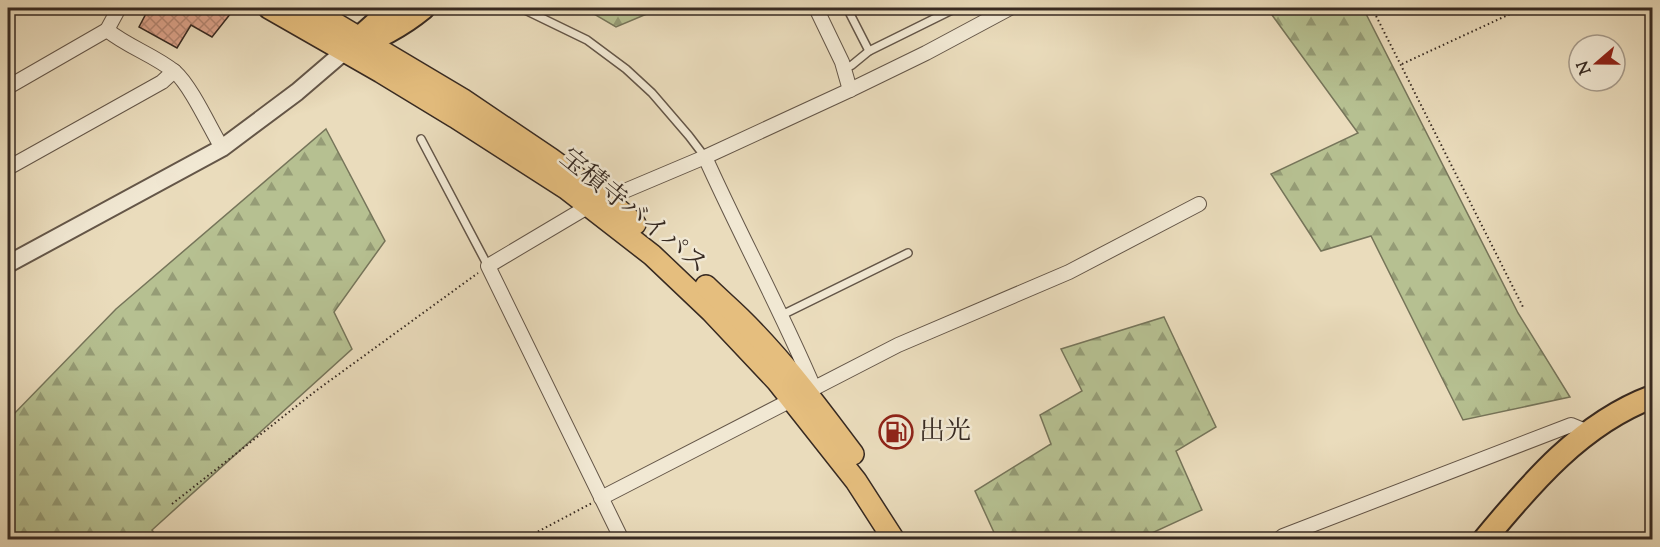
<svg xmlns="http://www.w3.org/2000/svg" width="1660" height="547" font-family="'Sorts Mill Goudy','Noto Serif JP',serif">
	<style>
		.forest { fill: url(#forest-firs); stroke: #76755a; stroke-width: 1.5 }
		.building { fill: url(#building-cross-hatch); stroke: #372a22; stroke-width: 1.5 }
		.lines { fill: none; stroke-linecap: round; stroke-linejoin: round }
		.service-casing { stroke: #645648; stroke-width: 10 }
		.minor-casing { stroke: #645648; stroke-width: 16 }
		.tertiary-casing { stroke: #645648; stroke-width: 20 }
		.primary-casing { stroke: #372a22; stroke-width: 24 }
		.trunk-casing { stroke: #372a22; stroke-width: 26 }
		.path { stroke: #372a22; stroke-width: 2; stroke-dasharray: 1.5 3; stroke-linecap: butt }
		.service { stroke: #f1e8d3; stroke-width: 7 }
		.minor { stroke: #f1e8d3; stroke-width: 14 }
		.tertiary { stroke: #f1e8d3; stroke-width: 16 }
		.primary { stroke: #e5be7e; stroke-width: 21 }
		.trunk { stroke: #e5be7e; stroke-width: 22 }
		.labels { text-anchor: middle; dominant-baseline: central; stroke-width: 5; stroke-linejoin: round; paint-order: stroke }
		.street-label { font-size: 26px; fill: #372a22; stroke: #f1e8d3 }
		.poi-label { font-size: 26px; fill: #372a22; stroke: #f1e8d3; text-anchor: start }
	</style>
	<defs>
		<pattern id="forest-firs" width="22" height="20" patternUnits="userSpaceOnUse" patternTransform="scale(1.5)"><rect width="22" height="20" fill="#b6c091"/><path d="M5 1l3.5 6h-7zM16 11l3.5 6h-7z" fill="#959c76"/></pattern>
		<pattern id="building-cross-hatch" width="8" height="8" patternUnits="userSpaceOnUse" patternTransform="scale(1.5)"><rect width="8" height="8" fill="#dea58d"/><path d="M0 0l8 8M0 8l8-8" fill="none" stroke="#b58773"/></pattern>
	</defs>
	<rect width="100%" height="100%" fill="#eadcbc"/>
	<filter id="stains"><feTurbulence type="fractalNoise" baseFrequency=".00333" numOctaves="4"/><feColorMatrix values="0 0 0 0 .2 0 0 0 0 .09 0 0 0 0 .02 0 0 0 .5 -.17"/></filter>
	<radialGradient id="worn" r=".72"><stop offset=".6" stop-color="#630" stop-opacity="0"/><stop offset="1" stop-color="#630" stop-opacity=".3"/></radialGradient>
	<g class="forest">
		<polygon points="585,8 661,8 616,27 587,10"/>
		<polygon points="1287,8 1363,8 1518,313 1570,397 1463,420 1371,236 1321,251 1271,174 1358,133 1272,15"/>
		<polygon points="326,129 385,241 334,312 352,349 152,530 158,539 8,539 8,420 116,309"/>
		<polygon points="1164,317 1216,427 1176,451 1202,510 1139,539 997,539 975,491 1051,444 1040,415 1082,391 1061,349"/>
	</g>
	<polygon class="building" points="149,8 235,8 212,37 191,25 177,48 139,27"/>
	<g class="lines">
		<defs>
			<g id="service">
				<polyline points="521,8 587,40 626,69 652,93 689,136 705,157"/>
				<polyline points="847,8 869,51"/>
				<polyline points="844,69 852,65 869,51 956,8"/>
				<polyline points="421,139 488,266"/>
				<polyline points="782,315 908,253"/>
			</g>
			<g id="minor">
				<polyline points="816,8 842,62 850,90"/>
				<path d="M107 30C128 47 154 55 175 72 191 86 210 128 222 148"/>
				<polyline points="8,87 107,30 119,8"/>
				<path d="M705 157C740 235 781 310 814 388"/>
				<polyline points="8,168 162,82 174,71"/>
				<polyline points="601,498 898,345 1069,272 1199,204"/>
				<polyline points="622,540 488,266 589,206 705,157 850,90 926,53 1010,8"/>
				<polyline points="1278,540 1283,536 1571,425 1588,432"/>
			</g>
			<polyline id="tertiary" points="8,264 222,148 297,92 346,50"/>
			<g id="primary">
				<polyline points="269,8 381,72 455,117 567,189 652,255 712,312 777,381 856,481 894,540"/>
				<polyline points="309,8 462,99 551,159 606,199 635,224"/>
				<path d="M706 286C717 297 729 307 740 318 782 359 818 407 853 454"/>
			</g>
			<g id="trunk">
				<polyline points="363,35 393,8"/>
				<path d="M346 50C374 40 400 27 423 8"/>
				<path d="M1484 540C1531 483 1582 423 1652 397"/>
			</g>
		</defs>
		<use href="#service" class="service-casing"/>
		<use href="#minor" class="minor-casing"/>
		<use href="#tertiary" class="tertiary-casing"/>
		<use href="#primary" class="primary-casing"/>
		<use href="#trunk" class="trunk-casing"/>
		<g class="path">
			<polyline points="1372,8 1524,309"/>
			<polyline points="1402,64 1523,8"/>
			<polyline points="172,504 317,390 478,273"/>
			<polyline points="522,540 592,503"/>
		</g>
		<use href="#service" class="service"/>
		<use href="#minor" class="minor"/>
		<use href="#tertiary" class="tertiary"/>
		<use href="#primary" class="primary"/>
		<use href="#trunk" class="trunk"/>
	</g>
	<defs>
		<symbol id="fuel-ring" viewBox="-11 -11 22 22"><circle r="9.5" fill="#f1e8d3" stroke="#8f2418" stroke-width="1.5"/><path d="M-5.5-6h7V0h2V4h1.3V-2.5L3-4.5l.8-.8L6-3V5H2.5V1h-1V6h-7ZM-4.2-4.7v3.2H.2V-4.7Z" fill="#8f2418"/></symbol>
	</defs>
	<g fill-rule="evenodd">
		<use href="#fuel-ring" x="877" y="413" width="38" height="38"/>
	</g>
	<g class="labels">
		<g class="street-label">
			<text transform="translate(633 212) rotate(39)">宝積寺バイパス</text>
		</g>
		<g class="poi-label">
			<text x="919" y="432">出光</text>
		</g>
	</g>
	<rect width="1660" height="547" fill="none" stroke="#eadcbc" stroke-width="30"/>
	<rect x="9" y="9" width="1642" height="529" fill="none" stroke="#372a22" stroke-width="3"/>
	<rect x="15" y="15" width="1630" height="517" fill="none" stroke="#372a22" stroke-width="1.5"/>
	<g transform="translate(1597 63) rotate(250)"><circle r="28" fill="#f1e8d3" stroke="#a79c8c" stroke-width="1.5"/>
	<path d="M0-4.5L10 22L0 15L-10 22Z" fill="#8f2418"/>
	<text y="-9" font-size="16" font-weight="bold" text-anchor="middle" fill="#372a22">N</text>
	</g>
	<rect width="100%" height="100%" filter="url(#stains)"/>
	<rect width="100%" height="100%" fill="url(#worn)"/>
</svg>
